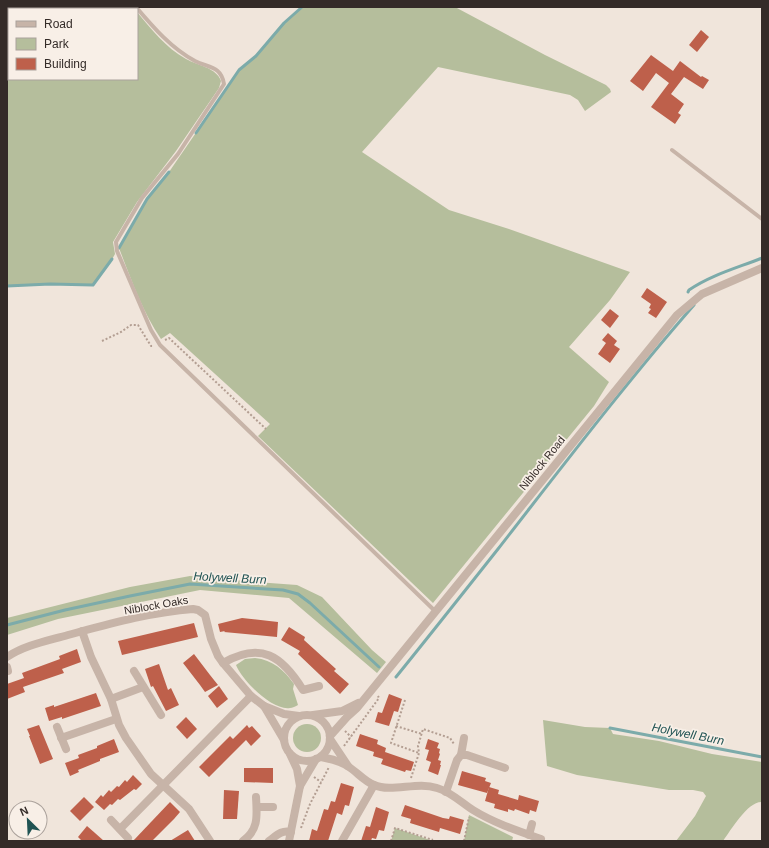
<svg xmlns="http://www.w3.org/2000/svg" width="769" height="848" font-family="Arial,sans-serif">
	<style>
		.green { fill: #b5be9c }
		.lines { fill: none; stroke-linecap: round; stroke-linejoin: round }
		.stream { stroke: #7cabaa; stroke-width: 3 }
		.building { fill: #be604b }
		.path { stroke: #b39e92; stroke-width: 2; stroke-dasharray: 2 2; stroke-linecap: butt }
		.service { stroke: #c7b4a8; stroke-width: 4 }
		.minor { stroke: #c7b4a8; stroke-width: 8 }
		.labels { text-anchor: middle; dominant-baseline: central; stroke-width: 3.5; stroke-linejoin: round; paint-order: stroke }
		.street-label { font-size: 11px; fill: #342b28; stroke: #f8efe7 }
		.water-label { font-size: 12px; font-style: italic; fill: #205353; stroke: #f8efe7 }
	</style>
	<rect width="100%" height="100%" fill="#f0e5db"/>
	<g class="green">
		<path d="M7 7H133L135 9H9V79H137V12C152 30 165 47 186 59 197 65 217 68 221 81L219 88 176 151 137 202 113 242 115 254 110 263 93 285 64 284 7 286Z"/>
		<path d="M302 7H455L545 55 606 85 610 89 611 92 585 111 578 100 570 95 438 67 362 152 449 210 509 229 630 272 610 300 569 347 609 382 594 406 433 603 258 436 270 424 170 333 161 339C142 311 131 279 119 248L147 199 169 172 239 70 256 56 284 23Z"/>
		<polygon points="190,576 256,582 297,585 322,597 372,650 386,662 377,673 289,598 200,590 58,619 7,635 7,618 130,587"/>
		<path d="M255 658C273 660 284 670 294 684L293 689 298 705C296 706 292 708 290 708 272 711 242 680 236 665L245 659Z"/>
		<path d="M543 720 585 727 610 728 613 734 659 741 712 754 762 762V802C748 801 731 830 723 841H676L695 816 706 796 703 792 693 790H669L577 775 547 766Z"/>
		<circle cx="307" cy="738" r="14"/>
		<polygon points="469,815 513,837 512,841 464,841"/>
		<polygon points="395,828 430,840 435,841 391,841"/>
	</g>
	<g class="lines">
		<g class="stream">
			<polyline points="196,133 239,70 256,56 284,23 302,7"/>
			<polyline points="119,248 147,199 169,172"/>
			<polyline points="7,286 50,284 93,285 112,259"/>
			<path d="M688 292 689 290C711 275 737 268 762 258"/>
			<polyline points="7,625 65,610 130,596 190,584 283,590 298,594 310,603 379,667"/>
			<path d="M396 677C430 635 464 592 498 549 562 467 625 384 694 305"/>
			<polyline points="610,728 762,757"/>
		</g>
	</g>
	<g class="building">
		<polygon points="701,30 709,37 697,52 689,45"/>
		<polygon points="651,55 673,71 680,61 701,77 702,76 709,80 703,89 684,77 671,94 684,104 678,113 681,115 675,124 651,107 669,83 656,73 643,91 630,81"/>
		<polygon points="647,288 667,302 656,318 648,313 651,309 649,308 651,304 641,297"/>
		<polygon points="610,309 619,316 610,328 601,320"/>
		<polygon points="608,333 617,341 614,345 620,349 610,363 598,354 606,343 602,340"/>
		<polygon points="242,618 278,622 277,637 224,632 225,631 220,632 218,624"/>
		<polygon points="194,623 198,637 122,655 118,641"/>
		<polygon points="289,627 305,637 304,640 336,669 334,671 349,684 340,694 298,654 300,651 281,640"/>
		<polygon points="77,649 81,662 62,669 64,673 23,687 25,692 7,699 7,684 24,678 22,673 60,659 59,656"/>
		<polygon points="194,654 210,675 218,685 205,692 200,685 183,663"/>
		<polygon points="159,664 168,690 171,688 179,705 166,711 153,686 151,687 145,669"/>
		<polygon points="219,686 228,699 217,708 208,696"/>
		<polygon points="96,693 101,706 62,719 62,717 49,721 45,708 54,705 54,707"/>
		<polygon points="389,694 402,699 398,712 394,711 389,726 375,722 378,712 382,713"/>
		<polygon points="186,717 197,729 187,739 176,727"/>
		<polygon points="39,725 53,759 40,764 29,736 30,736 27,729"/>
		<polygon points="247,725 249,728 252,726 261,736 251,746 246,740 209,777 199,767 230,736 233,739"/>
		<polygon points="360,734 378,740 377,744 386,748 385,752 414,762 411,771 406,770 405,772 381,764 383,759 373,756 374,752 356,746"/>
		<polygon points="114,739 119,752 100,759 100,761 78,770 79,772 70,776 65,763 79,758 78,755 97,748 97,746"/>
		<polygon points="428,739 439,743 437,748 440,749 439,753 440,754 438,760 441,761 440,765 441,765 438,775 428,771 431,762 426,760 429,750 425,749"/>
		<polygon points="244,768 273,768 273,783 244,782"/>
		<polygon points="462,771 486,778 485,781 491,783 487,793 458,785"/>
		<polygon points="133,775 142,784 136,790 134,789 120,800 118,799 112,805 110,804 104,810 95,802 101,795 103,797 109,790 111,792 117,786 119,787 125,780 127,782"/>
		<polygon points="341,783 354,787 349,806 345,805 342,815 337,813 328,841 309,841 312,829 317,831 324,809 328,810 331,801 335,802"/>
		<polygon points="489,787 499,790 498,794 518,800 519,795 539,801 536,812 530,810 529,814 515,809 514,811 508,809 508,812 494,808 495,804 485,801"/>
		<polygon points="224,790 239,791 237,819 223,819"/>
		<polygon points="84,797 94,807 80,821 70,811"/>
		<polygon points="170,802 180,812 174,819 152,841 133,841"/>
		<polygon points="405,805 443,818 449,819 450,816 464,820 460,834 440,828 439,832 410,823 411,819 401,816"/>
		<polygon points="376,807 389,812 384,831 379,830 376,839 372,838 371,841 361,841 366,826 370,827"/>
		<polygon points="87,826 95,833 104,841 82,841 78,837"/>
		<polygon points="188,830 195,841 170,841"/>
	</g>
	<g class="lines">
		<g class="path">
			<polyline points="165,340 169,338 266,429"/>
			<polyline points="102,341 121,332 131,325 138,325 151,346 153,346"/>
			<polyline points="405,700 391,743 419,753"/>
			<polyline points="396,726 422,734"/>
			<polyline points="345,731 351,737"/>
			<polyline points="344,746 379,698 378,696"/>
			<polyline points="314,777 321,782"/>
			<polyline points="411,778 419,753 418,746 423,729 450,738 454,744"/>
			<polyline points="301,828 310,804 329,767"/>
			<polyline points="391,841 395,828 433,840"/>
			<polyline points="464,841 469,817"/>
		</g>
		<g class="service">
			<path d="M136 7C153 27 171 48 195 61 209 68 221 66 224 84L178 154 142 198 116 242 117 251 151 330 160 345 435 611"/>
			<polyline points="672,150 762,219"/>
		</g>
		<g class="minor">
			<polyline points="82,631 91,657 111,699 119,725 126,738 151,774 189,809 210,841"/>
			<path d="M7 657C25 645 47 641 68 635 109 624 151 612 193 609L198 610 205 615 211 639 218 656 223 663 251 696 264 706 284 714 299 716"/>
			<path d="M223 663C261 641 282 656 303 690L319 686"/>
			<polyline points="7,667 8,671"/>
			<polyline points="134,671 161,715"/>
			<polyline points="111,699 143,687"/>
			<polyline points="264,706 284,740"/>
			<circle cx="307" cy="738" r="23"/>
			<polyline points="313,715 342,711 358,703"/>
			<polyline points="57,727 66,749"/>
			<polyline points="330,736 347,717 357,708 677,315 702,294 762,268"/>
			<polyline points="61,738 116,719"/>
			<polyline points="330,739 348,766"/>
			<polyline points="290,754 297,769 300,786"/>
			<polyline points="461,755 464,738"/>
			<path d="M321 757C331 759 341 761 349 767 358 773 364 781 374 785 392 793 417 781 437 788 451 792 462 803 473 810 494 823 518 831 541 839"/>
			<polyline points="446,792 457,760 461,755 467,755 505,768"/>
			<polyline points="257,807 273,807"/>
			<polyline points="111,820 128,838"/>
			<polyline points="120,829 251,696"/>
			<polyline points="529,835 532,824"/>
			<path d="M243 841C259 829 257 816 256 797"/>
			<path d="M269 841C277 835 281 830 291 832"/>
			<polyline points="289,841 300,786 316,759"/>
			<polyline points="342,841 374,785"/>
		</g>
	</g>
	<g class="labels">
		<g class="street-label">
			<text transform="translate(542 463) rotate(-51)">Niblock Road</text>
			<text transform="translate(156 605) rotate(-10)">Niblock Oaks</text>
		</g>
		<g class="water-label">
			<text transform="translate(230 578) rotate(3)">Holywell Burn</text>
			<text transform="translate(688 734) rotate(11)">Holywell Burn</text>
		</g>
	</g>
	<rect width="769" height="848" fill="none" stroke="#342b28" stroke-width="16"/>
	<rect x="8" y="8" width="130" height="72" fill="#f8efe7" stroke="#aaa19b"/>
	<rect x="16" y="21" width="20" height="6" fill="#c7b4a8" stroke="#aaa19b"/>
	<text x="44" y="28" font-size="12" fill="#342b28">Road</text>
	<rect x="16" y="38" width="20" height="12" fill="#b5be9c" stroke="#aaa19b"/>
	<text x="44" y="48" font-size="12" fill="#342b28">Park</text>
	<rect x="16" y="58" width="20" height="12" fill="#be604b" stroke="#aaa19b"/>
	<text x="44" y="68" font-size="12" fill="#342b28">Building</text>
	<g transform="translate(28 820) rotate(336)"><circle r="19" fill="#f8efe7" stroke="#aaa19b"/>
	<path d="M0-3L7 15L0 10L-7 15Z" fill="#205353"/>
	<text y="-6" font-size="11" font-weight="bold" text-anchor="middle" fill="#342b28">N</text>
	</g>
</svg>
